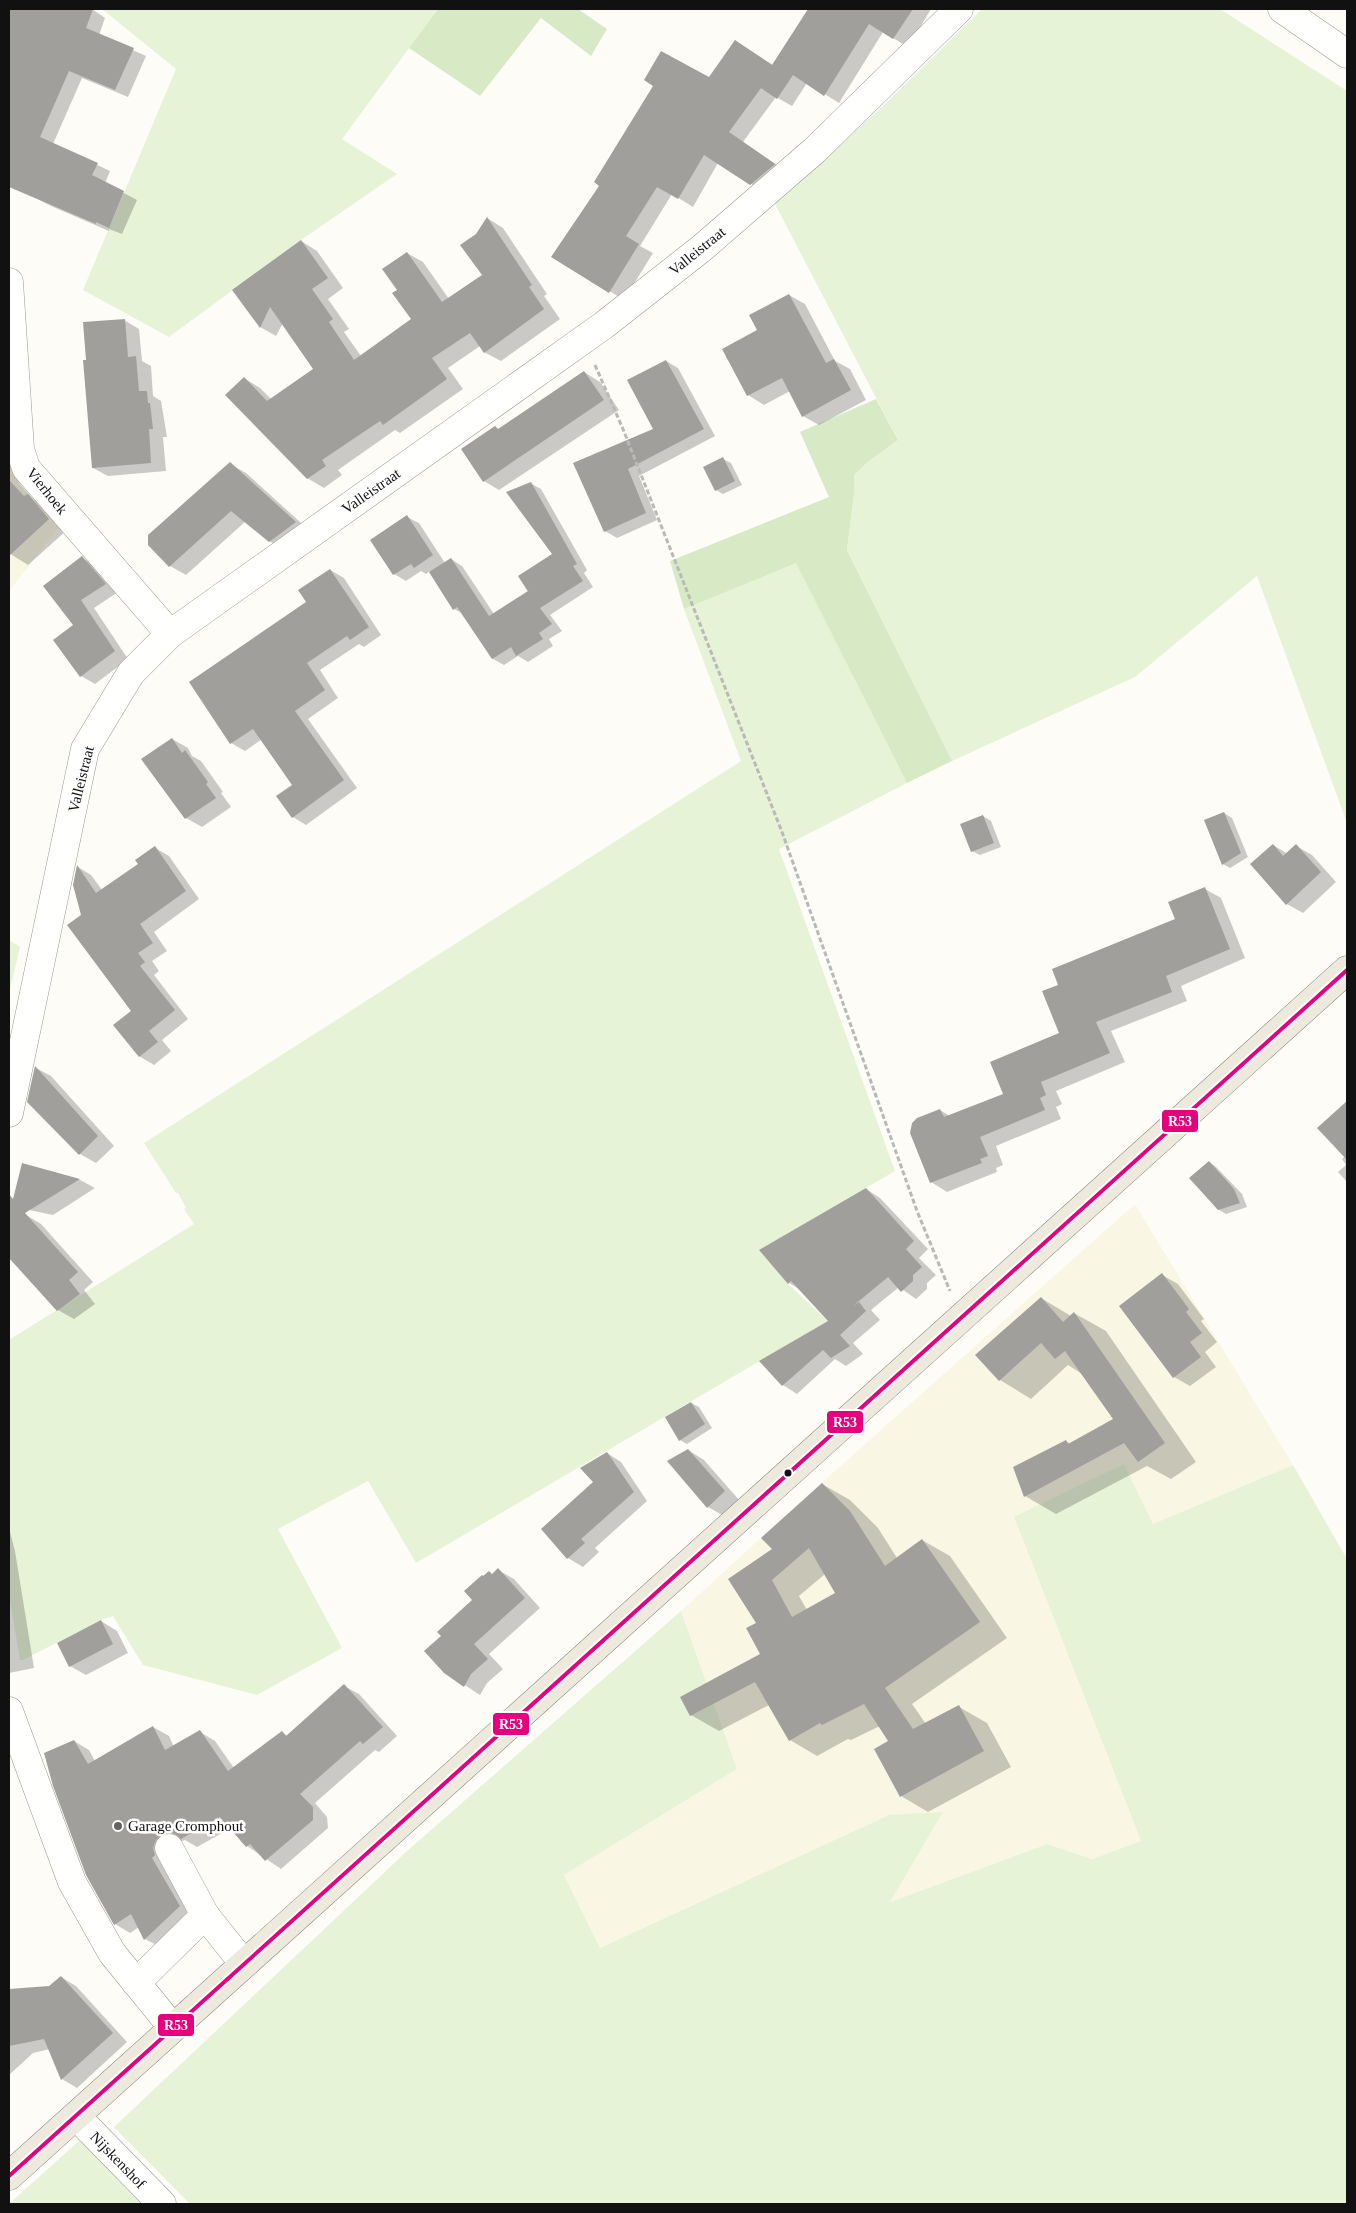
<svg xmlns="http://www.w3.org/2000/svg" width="1356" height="2213" font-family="'Times New Roman',serif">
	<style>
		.farmland { fill: #f9f7e4 }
		.green { fill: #e7f3d7 }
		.forest { fill: #d8eac5 }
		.shadow { fill: #0003; fill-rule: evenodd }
		.building { fill: #a19f9c; fill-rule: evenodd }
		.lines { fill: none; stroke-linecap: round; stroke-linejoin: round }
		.minor-casing { stroke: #979795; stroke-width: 29 }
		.major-casing { stroke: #858482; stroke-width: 29 }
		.path { stroke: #b9b9b8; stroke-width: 3; stroke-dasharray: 5 2.5; stroke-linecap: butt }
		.minor { stroke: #fffffe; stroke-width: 28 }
		.major { stroke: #ede9dc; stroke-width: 28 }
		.bus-1-casing { stroke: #fff; stroke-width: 8 }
		.bus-1 { stroke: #e6007e; stroke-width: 4 }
		.bus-dot { fill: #111; stroke: #fff; stroke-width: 2 }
		.poi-dot { fill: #646362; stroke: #fff; stroke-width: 2 }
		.labels { text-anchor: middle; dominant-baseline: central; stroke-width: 5; stroke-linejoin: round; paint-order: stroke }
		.street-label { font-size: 15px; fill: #111; stroke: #fff }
		.poi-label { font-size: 15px; fill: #111; stroke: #fff; text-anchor: start }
		.line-badge { stroke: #fff; stroke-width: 2 }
		.badge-label { font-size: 14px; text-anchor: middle; font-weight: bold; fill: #fff }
	</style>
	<rect width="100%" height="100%" fill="#fdfcf7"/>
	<g class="farmland">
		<polygon points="9,382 12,425 64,521 9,591"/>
		<polygon points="1135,1204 1293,1465 1153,1524 1014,1517 1141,1841 1092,1859 1046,1844 890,1902 889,1815 600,1948 564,1875 737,1769 681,1611 800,1502"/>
	</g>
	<g class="green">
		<polygon points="102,9 438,9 342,139 397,174 301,240 169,337 83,290 176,69"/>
		<polygon points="982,9 1220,9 1347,91 1347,823 1257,576 1135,677 952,761 847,550 854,493 854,475 869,461 898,440 775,204 885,104"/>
		<polygon points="796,562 907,783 779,849 895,1171 760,1250 788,1284 828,1321 416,1563 368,1481 278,1529 342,1648 257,1695 143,1665 113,1616 101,1620 23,1660 20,1660 9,1594 9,1340 194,1224 184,1209 186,1208 178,1193 176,1193 144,1143 741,761 684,609"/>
		<polygon points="9,940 20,947 9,994"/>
		<polygon points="1124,1464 1153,1524 1293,1465 1347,1559 1347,2204 190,2204 114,2127 406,1852 681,1611 737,1769 564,1875 600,1948 889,1815 943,1812 890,1902 1047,1844 1092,1859 1141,1841 1014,1517"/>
		<polygon points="80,2140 143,2204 9,2204"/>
	</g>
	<g class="forest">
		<polygon points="438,9 578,9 607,29 591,56 541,18 480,96 409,48"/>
		<polygon points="876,399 898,440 869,461 854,475 854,493 847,550 952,761 907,783 796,563 684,609 670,561 829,497 800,432"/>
	</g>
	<g class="shadow">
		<polygon points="9,9 92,9 105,18 99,35 146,56 128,97 82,78 53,144 110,171 105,183 137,200 122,234 109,229 109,231 51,206 38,199 39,196 9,184 9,56 19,30 9,24"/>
		<polygon points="809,9 931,9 908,47 883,32 839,103 807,83 792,106 776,97 743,142 789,173 766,193 718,163 693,207 672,194 640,246 653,253 624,300 553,256 709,78 735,41 773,65"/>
		<polygon points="487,218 503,228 547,294 544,296 560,319 501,361 484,352 480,346 448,368 463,389 400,433 395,430 338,470 342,475 324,488 307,478 244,378 260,388 272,400 315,369 283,323 276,336 260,327 301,241 317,251 343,288 328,299 349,329 344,332 361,356 412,319 399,290 407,253 423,262 449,299 484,275 477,235"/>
		<polygon points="789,295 805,304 835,361 850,369 866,400 819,425 803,416 790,391 764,405 748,395 758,331"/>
		<polygon points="124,320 139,329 142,361 151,366 153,396 161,401 167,437 163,437 166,471 108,476 93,468 87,361"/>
		<polygon points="666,361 678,368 715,436 639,476 657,520 617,538 605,531 575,464 655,430"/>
		<polygon points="584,372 600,382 619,410 499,490 484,481 495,427 500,430"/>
		<polygon points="9,439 24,467 19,483 33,499 46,506 67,530 28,565 9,553"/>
		<polygon points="723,459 731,463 742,485 723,494 716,490"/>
		<polygon points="230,464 246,473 311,532 285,550 269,541 246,521 186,575 170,566"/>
		<polygon points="530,483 541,489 587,570 584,573 593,587 550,615 562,631 549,639 553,646 528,662 518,656 504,665 493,659 464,614 454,609 430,571 426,574 421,571 406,581 394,574 407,517 419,523 445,563 451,559 462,566 494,614 528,592 554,554"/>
		<polygon points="82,558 96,566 118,592 94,608 128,659 95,684 81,676 75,625"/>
		<polygon points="330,570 344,578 381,635 364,647 359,644 320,670 338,698 308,719 357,788 306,825 293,817 294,785 262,739 245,751 231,743 191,683 308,603"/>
		<polygon points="172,739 188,748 192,756 201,761 223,792 221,793 231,807 202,827 186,818"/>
		<polygon points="1224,813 1232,818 1248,857 1230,868 1223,864"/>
		<polygon points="983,816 991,821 1001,847 980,855 972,851"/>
		<polygon points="1273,845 1288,854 1296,846 1312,855 1336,882 1303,913 1287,904"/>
		<polygon points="155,848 169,856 199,899 154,932 167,951 152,961 159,971 154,975 188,1019 162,1040 171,1051 154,1065 139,1056 133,1011 104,974 106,973 83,915 78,867 91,875 102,890 140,865"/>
		<polygon points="1205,889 1221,898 1245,958 1181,986 1187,1001 1111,1031 1125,1062 1056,1091 1062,1104 1056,1107 1061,1119 996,1146 1003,1165 996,1168 997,1172 947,1192 931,1182 940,1110 950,1116 1004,1095 1060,1033 1060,986 1177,920"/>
		<polygon points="36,1068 51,1076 114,1146 96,1163 80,1154"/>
		<polygon points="1344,1105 1347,1107 1347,1182 1338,1172 1346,1165 1342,1159 1345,1156"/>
		<polygon points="1209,1162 1216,1167 1242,1194 1247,1207 1226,1214 1218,1209"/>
		<polygon points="23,1165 80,1180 95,1188 53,1215 29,1210"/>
		<polygon points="866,1189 880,1198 928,1249 919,1258 936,1275 927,1283 927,1289 916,1299 899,1287 871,1310 880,1320 853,1343 863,1354 846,1366 835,1359 797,1394 783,1385 761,1362 830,1321 801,1290 789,1283"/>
		<polygon points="26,1215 41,1224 93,1282 84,1290 95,1304 74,1319 58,1310 9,1256 9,1251 14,1246 9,1239 9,1230"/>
		<polygon points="1162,1275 1178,1284 1204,1319 1201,1321 1217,1342 1205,1352 1216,1367 1190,1386 1174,1377"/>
		<polygon points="1041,1298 1071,1316 1074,1313 1106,1331 1196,1462 1171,1479 1147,1466 1056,1514 1025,1496 1066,1441 1071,1444 1114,1419 1082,1374 1068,1365 1031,1399 1000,1380"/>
		<polygon points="691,1403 699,1407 712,1428 687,1444 680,1440"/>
		<polygon points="688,1450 704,1460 740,1501 724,1516 708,1507"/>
		<polygon points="607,1453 621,1462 647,1501 595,1548 599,1552 583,1567 568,1558 542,1529 595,1482"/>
		<path d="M822 1484 850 1500 878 1528 897 1558 922 1540 950 1556 1007 1638 912 1704 926 1724 959 1707 987 1723 1011 1767 928 1812 901 1796 890 1741 880 1726 851 1740 848 1739 817 1756 790 1740 769 1705 719 1731 691 1715 762 1654 758 1623 774 1549ZM825 1574 837 1594 807 1610 799 1596Z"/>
		<polygon points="9,1528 15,1551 34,1668 9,1673"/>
		<polygon points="498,1570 514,1579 540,1608 489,1654 503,1669 487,1683 480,1695 445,1672 443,1636"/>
		<polygon points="101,1621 117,1631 128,1653 86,1675 70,1666"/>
		<polygon points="344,1686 359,1694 397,1736 379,1752 375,1750 315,1803 327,1817 328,1828 281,1869 247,1846 231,1828 197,1847 185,1840 177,1843 195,1916 160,1947 145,1939 139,1927 130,1933 115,1924 74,1741 89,1750 95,1761 153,1727 169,1736 174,1747 200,1732 215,1741 234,1768 282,1733 288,1736"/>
		<polygon points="61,1977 76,1986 127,2042 77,2088 62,2079 50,2049 33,2053 9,2075 9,1990 50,1987"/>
	</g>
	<g class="building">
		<polygon points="9,9 93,9 86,28 134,48 115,90 69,71 40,137 98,163 92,175 124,191 109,228 96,222 96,224 9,187"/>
		<polygon points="808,9 913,9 893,39 869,24 824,96 793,75 777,99 761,88 729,132 775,164 750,185 704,155 678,199 657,187 626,236 639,244 609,293 551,257 599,186 594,182 653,86 644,80 661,51 709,77 735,40 772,65"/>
		<polygon points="487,217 532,285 529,287 544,309 484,353 470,333 432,358 447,379 383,425 380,421 322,460 326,466 307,479 225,395 244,377 267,401 313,369 270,307 260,328 232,290 301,240 328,278 312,289 333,319 329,322 354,360 411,319 392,293 397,290 382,269 407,252 442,302 482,275 460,245 476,234"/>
		<polygon points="789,294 826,363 834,359 851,390 802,417 782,378 747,396 722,349 757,330 749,315"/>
		<polygon points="125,319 128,357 136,356 139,391 147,391 148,403 150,403 153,429 149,429 151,463 92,468 83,360 86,360 83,322"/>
		<polygon points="666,360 704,429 628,469 646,513 604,532 573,463 653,429 627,380"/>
		<polygon points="584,371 604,400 483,482 461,449 495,426 498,429"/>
		<polygon points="723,457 735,481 715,491 703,467"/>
		<polygon points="230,462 296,522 269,542 231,511 169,567 148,545 148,535"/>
		<polygon points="9,480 24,496 28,494 49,519 9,556"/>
		<polygon points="531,482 577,564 573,566 583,581 540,608 552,624 539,633 543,639 516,656 511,647 492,659 457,607 453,610 429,572 451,558 489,616 528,591 529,593 518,576 552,554 506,492"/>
		<polygon points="407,515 433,555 414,568 411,564 393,575 370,540"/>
		<polygon points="82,556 106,584 81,600 115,651 80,677 53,640 73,625 43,586"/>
		<polygon points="330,569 369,627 350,640 347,636 307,663 325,690 295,711 344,780 292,818 276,796 292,785 253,729 230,744 189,682 306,602 298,590"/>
		<polygon points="172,738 182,753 185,750 208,782 206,784 216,798 185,819 141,759"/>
		<polygon points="1224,812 1241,853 1222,865 1204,820"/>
		<polygon points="983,815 994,843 971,852 960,824"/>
		<polygon points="1273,844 1283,856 1296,844 1321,872 1286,905 1250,864"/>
		<polygon points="155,846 186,891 140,924 153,943 138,953 145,962 140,966 175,1010 149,1031 158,1042 139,1057 113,1025 131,1011 67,925 81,915 73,885 77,865 96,893 138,864 135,860"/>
		<polygon points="1205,887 1230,949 1166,976 1172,992 1096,1022 1110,1053 1041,1082 1046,1095 1040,1098 1045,1110 980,1137 988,1156 980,1159 982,1163 930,1183 910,1133 912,1123 917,1118 940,1109 944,1117 1003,1094 990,1062 1059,1033 1042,991 1058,985 1052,969 1175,919 1168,902"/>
		<polygon points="35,1066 98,1136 79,1155 27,1102"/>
		<polygon points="1347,1101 1347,1160 1317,1128"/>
		<polygon points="1209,1161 1234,1189 1240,1203 1218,1210 1189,1178"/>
		<polygon points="22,1163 80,1179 25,1213 78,1272 69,1280 80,1294 57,1311 9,1258 9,1194 13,1199"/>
		<polygon points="866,1188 914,1241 906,1249 922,1267 913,1275 913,1281 901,1292 888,1277 853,1306 859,1302 866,1311 840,1335 850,1346 831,1358 823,1350 782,1386 759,1361 828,1321 791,1281 788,1284 759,1250"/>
		<polygon points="1162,1273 1189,1309 1186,1312 1202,1333 1190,1342 1201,1357 1173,1378 1119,1306"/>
		<polygon points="1041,1297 1063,1322 1074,1312 1165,1443 1138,1462 1124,1443 1024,1497 1013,1467 1066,1440 1068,1444 1113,1419 1065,1351 1055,1359 1041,1343 999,1381 975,1355"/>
		<polygon points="691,1402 705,1424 679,1441 665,1417"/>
		<polygon points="688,1449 725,1491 707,1508 667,1461"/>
		<polygon points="607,1452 634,1492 581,1539 585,1543 567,1559 541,1529 593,1482 580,1468"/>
		<path d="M822 1483 850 1511 885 1566 922 1539 980 1622 885 1688 913 1729 959 1705 984 1751 900 1797 874 1749 888 1741 864 1704 822 1725 820 1723 789 1741 755 1682 690 1716 680 1697 760 1654 746 1628 756 1623 728 1579 772 1549 761 1538ZM809 1548 835 1593 792 1617 772 1580Z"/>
		<polygon points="498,1568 525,1598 474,1644 488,1659 471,1674 464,1687 444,1673 424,1651 441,1636 437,1632 472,1600 464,1591 482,1575 483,1576 489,1571 492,1574"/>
		<polygon points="101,1620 113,1644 69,1667 57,1643"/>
		<polygon points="344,1684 383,1727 363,1744 360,1741 300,1794 313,1807 313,1820 265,1861 250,1844 246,1847 220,1817 181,1839 177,1835 170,1832 162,1834 156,1840 153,1848 155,1855 152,1858 180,1906 144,1940 131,1914 114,1925 86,1875 53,1786 44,1753 74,1740 88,1764 153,1726 165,1750 200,1730 228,1771 282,1731 286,1736"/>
		<polygon points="61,1976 113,2033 61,2080 44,2039 9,2046 9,1989 49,1986"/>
	</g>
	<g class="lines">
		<defs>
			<g id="minor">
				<polyline points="1282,9 1347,54"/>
				<polyline points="9,282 20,449 26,468 170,634"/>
				<polyline points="9,1113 85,749 131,673 170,634 604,325 702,248 815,150 959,9"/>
				<polyline points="9,1711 72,1882 112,1953 173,2028"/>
				<polyline points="169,1848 205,1915"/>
				<polyline points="136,1983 205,1915 244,1964"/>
				<polyline points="76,2116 162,2204"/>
			</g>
			<polyline id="major" points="9,2176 1347,970"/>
		</defs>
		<use href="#minor" class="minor-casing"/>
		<use href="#major" class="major-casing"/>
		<polyline class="path" points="595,365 623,429 782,832 917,1211 950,1291"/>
		<use href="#minor" class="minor"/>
		<use href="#major" class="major"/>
		<defs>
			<polyline id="bus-1" points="9,2176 1347,970"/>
		</defs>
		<use href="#bus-1" class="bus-1-casing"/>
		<use href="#bus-1" class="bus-1"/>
	</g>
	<circle class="bus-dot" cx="788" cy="1473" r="4.5"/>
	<circle class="poi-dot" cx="118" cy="1826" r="5"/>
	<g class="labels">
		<g class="street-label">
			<text transform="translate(697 251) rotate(-39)">Valleistraat</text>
			<text transform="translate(47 491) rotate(51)">Vierhoek</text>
			<text transform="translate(371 491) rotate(-35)">Valleistraat</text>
			<text transform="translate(81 779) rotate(-76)">Valleistraat</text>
			<text transform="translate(118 2160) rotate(46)">Nijskenshof</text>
		</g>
		<g class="poi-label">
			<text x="128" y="1826">Garage Cromphout</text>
		</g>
	</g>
	<g class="line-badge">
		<rect x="1161" y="1109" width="38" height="24" rx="5" fill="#e6007e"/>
		<rect x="826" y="1410" width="38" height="24" rx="5" fill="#e6007e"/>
		<rect x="492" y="1712" width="38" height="24" rx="5" fill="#e6007e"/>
		<rect x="157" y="2013" width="38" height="24" rx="5" fill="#e6007e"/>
	</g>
	<g class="badge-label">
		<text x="1180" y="1126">R53</text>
		<text x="845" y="1427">R53</text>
		<text x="511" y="1729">R53</text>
		<text x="176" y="2030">R53</text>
	</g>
	<rect width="1356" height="2213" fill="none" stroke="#111111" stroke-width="20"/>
</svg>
